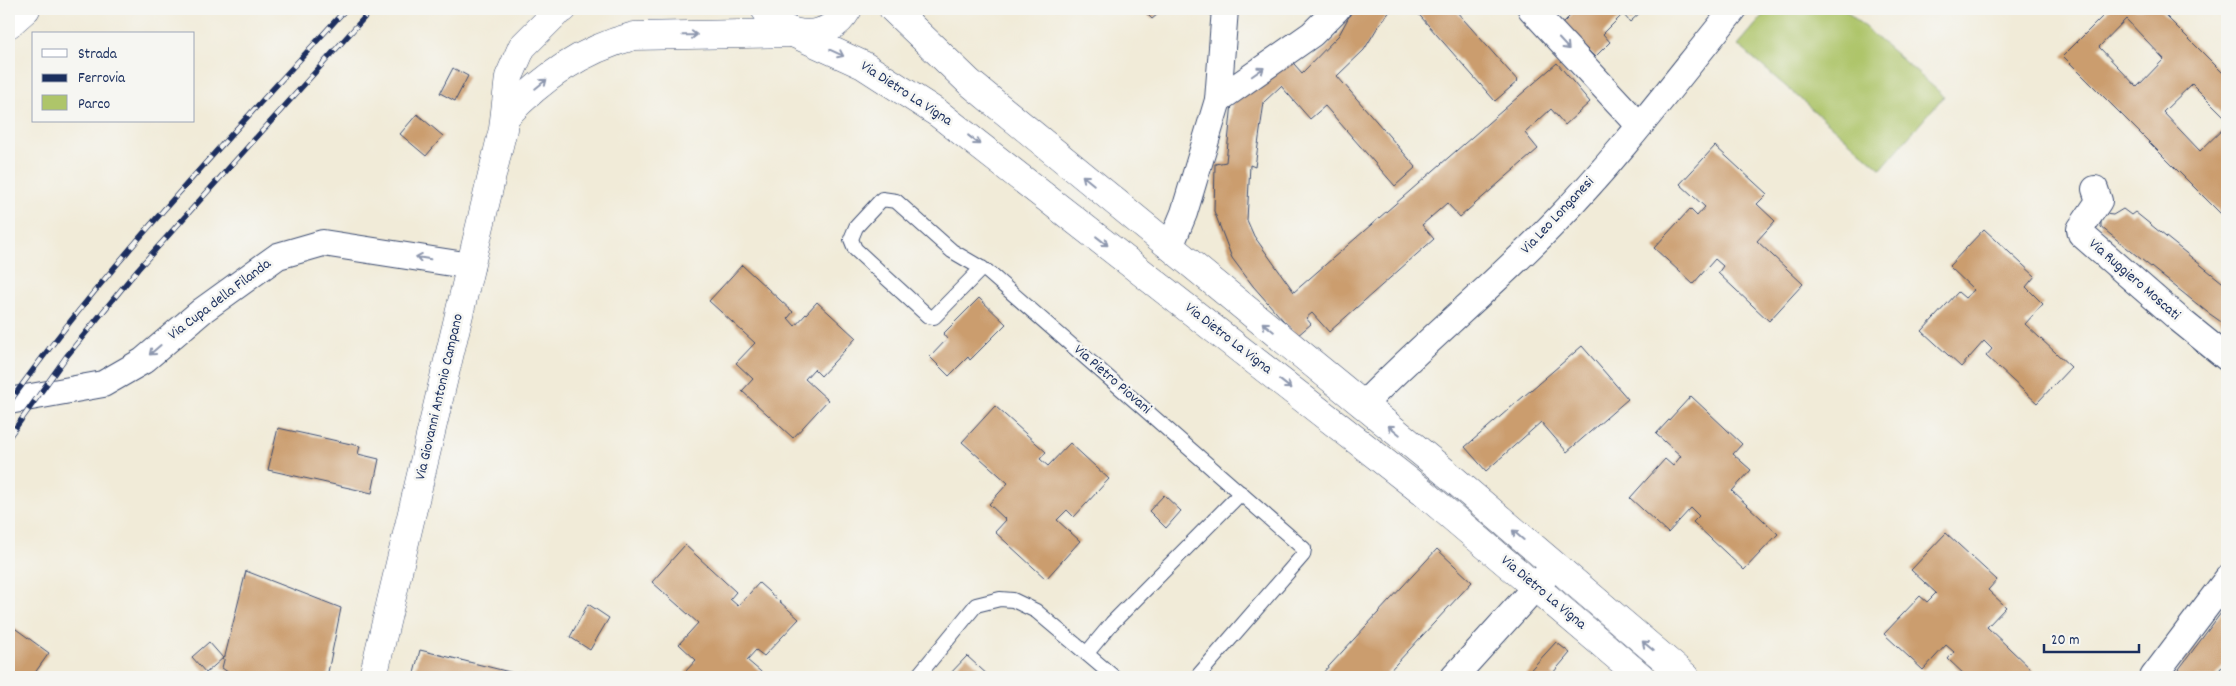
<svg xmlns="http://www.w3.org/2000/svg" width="2236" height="686" font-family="Dekko,sans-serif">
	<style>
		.green { fill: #aec56a; stroke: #647a64 }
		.building { fill: #cb9d6e; fill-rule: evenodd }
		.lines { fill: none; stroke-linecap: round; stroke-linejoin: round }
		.service-casing { stroke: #3b4b70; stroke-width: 16 }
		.minor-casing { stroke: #3b4b70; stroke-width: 28 }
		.tertiary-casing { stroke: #3b4b70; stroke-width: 29 }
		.secondary-casing { stroke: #3b4b70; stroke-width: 29 }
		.service { stroke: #fff; stroke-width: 14 }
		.minor { stroke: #fff; stroke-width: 26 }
		.tertiary { stroke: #fff; stroke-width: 28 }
		.secondary { stroke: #fff; stroke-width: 28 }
		.rail-casing { stroke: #1b2f5e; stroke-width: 5.5 }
		.rail { stroke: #f6f6f2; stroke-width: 4; stroke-dasharray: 11; stroke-linecap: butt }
		.oneway { stroke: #8d97ae }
		.labels { text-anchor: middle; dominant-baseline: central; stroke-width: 5; stroke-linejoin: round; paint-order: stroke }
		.street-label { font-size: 15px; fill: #1b2f5e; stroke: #f6f6f2 }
	</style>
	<rect width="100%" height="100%" fill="#f6f6f2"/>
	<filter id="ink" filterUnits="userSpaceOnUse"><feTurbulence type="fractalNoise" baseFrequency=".02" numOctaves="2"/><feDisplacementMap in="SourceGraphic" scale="10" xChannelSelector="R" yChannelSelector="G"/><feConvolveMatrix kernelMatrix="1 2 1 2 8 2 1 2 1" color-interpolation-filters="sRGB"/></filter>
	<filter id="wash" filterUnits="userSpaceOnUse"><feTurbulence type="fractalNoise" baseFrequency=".0096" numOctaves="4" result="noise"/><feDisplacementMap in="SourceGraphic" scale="20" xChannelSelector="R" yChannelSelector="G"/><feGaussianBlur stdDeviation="1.12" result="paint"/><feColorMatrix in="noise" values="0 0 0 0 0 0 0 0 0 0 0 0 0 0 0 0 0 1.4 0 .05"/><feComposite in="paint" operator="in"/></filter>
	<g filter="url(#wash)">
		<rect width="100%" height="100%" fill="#f1ebd8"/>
		<polygon class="green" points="1769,9 1844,9 1944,96 1881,169 1738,45"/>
		<g id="blocks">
			<g class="building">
				<polygon points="1142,9 1164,9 1152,19"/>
				<polygon points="1353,9 1392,9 1379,25 1364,50 1337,76 1416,167 1395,186 1325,106 1310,119 1281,86 1264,102 1255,167 1250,165 1247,220 1254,236 1294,292 1557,63 1590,102 1565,125 1551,109 1525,133 1538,149 1460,217 1447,203 1422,225 1434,239 1329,332 1312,313 1306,318 1311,324 1297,336 1253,286 1232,258 1214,211 1215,164 1226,162 1232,103 1287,56 1302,73 1339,35"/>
				<polygon points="1414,9 1459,9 1456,11 1518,81 1495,101"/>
				<polygon points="1577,9 1644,9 1630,22 1623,14 1603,34 1610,42 1595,57 1562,24"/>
				<path d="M2110 9H2159L2227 77V119L2192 84 2163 112 2200 151 2227 125V220L2063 56ZM2126 19 2164 59 2137 87 2099 47Z"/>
				<polygon points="453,68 468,76 455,101 440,93"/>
				<polygon points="417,114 443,136 426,156 400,134"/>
				<polygon points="1715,146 1767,194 1757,204 1775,221 1757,241 1803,284 1769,321 1718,273 1723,266 1715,259 1693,284 1654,248 1690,209 1697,216 1705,207 1680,184"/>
				<polygon points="2123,209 2131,215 2135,212 2227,286 2227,326 2207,312 2101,227 2101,220 2105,214 2113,215"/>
				<polygon points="1984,229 2035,276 2026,287 2043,304 2025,324 2071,367 2037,403 1986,356 1992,349 1984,341 1961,367 1922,331 1958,292 1965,298 1974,290 1949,266"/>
				<polygon points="742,265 793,312 788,318 795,326 817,302 856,338 821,376 814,369 805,379 828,400 793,438 742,391 753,379 736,363 755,343 709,301"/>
				<polygon points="979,298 1006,324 970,360 968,357 949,376 930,357 947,339 943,334"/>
				<polygon points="1582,346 1628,399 1567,452 1541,422 1486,471 1465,447"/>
				<polygon points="1691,396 1742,444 1733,454 1751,470 1732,491 1778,534 1744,570 1693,522 1699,516 1691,508 1668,533 1630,498 1665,459 1673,466 1681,456 1656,434"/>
				<polygon points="995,406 1046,452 1040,459 1048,466 1070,443 1109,479 1074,517 1067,510 1057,520 1080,541 1046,579 995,532 1006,520 989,504 1008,483 962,442"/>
				<polygon points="278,428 360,446 358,454 379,459 372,493 268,470"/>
				<polygon points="1164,495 1181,511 1166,528 1149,511"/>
				<polygon points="1946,533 1997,580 1988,590 2006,607 1987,627 2033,671 2027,677 1967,677 1948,659 1954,652 1946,645 1923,670 1884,634 1920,596 1927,602 1936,593 1911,570"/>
				<polygon points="685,545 736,592 730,599 738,606 759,583 799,619 764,656 756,650 747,660 767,677 690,677 685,672 696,660 679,644 698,623 652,582"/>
				<polygon points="1437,549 1472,582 1384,677 1319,677"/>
				<polygon points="246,571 341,608 327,677 235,677 222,668"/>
				<polygon points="588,604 609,618 590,650 570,637"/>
				<polygon points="2227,605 2227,660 2214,677 2173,677"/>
				<polygon points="9,624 49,653 32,677 9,677"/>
				<polygon points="209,642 223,658 206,673 192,657"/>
				<polygon points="1556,642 1570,653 1552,674 1556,677 1524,677"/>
				<polygon points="420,650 530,677 413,677"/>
				<polygon points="967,656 990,677 947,677"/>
			</g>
		</g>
	</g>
	<g filter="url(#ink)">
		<use href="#blocks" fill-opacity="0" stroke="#3b4b70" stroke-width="1"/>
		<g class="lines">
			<defs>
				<g id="service">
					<polyline points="982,268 934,317 928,316 855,249 851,239 856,227 882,199 896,201 952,251 988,272 1304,549 1303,555 1197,677"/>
					<polyline points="1087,653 1112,623 1241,493"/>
					<polyline points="917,677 976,605 1000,599 1013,600 1036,611 1114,677"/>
				</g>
				<g id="minor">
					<polyline points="1531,9 1639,125"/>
					<polyline points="1218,100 1312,34 1337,9"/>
					<polyline points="2095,189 2099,201 2080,229 2081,234 2180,320 2227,358"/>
					<polyline points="1170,247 1184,213 1218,100 1225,9"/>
					<polyline points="9,401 103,384 143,361 203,310 278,256 323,243 471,266"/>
					<path d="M1363 405C1425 341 1494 286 1556 221 1620 155 1676 80 1734 9"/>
					<polyline points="1454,677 1549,572"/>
					<polyline points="2153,677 2227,579"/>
				</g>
				<g id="tertiary">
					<polyline points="893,9 969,82 1438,466 1686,677"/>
					<polyline points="793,33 863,65 939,114 1424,493 1641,677"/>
				</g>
				<g id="secondary">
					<path d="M765 9C785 42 829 42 848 9"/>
					<polyline points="9,24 26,9"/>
					<path d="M505 117C542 78 581 50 634 36L793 33"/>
					<polyline points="373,677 503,129 509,77 522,47 557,12 563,9"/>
				</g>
			</defs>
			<use href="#service" class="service-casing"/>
			<use href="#minor" class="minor-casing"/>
			<use href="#tertiary" class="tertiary-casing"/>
			<use href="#secondary" class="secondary-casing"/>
			<use href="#service" class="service"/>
			<use href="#minor" class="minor"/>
			<use href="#tertiary" class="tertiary"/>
			<use href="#secondary" class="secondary"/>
			<defs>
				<g id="rail">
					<path d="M9 403C109 262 230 137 346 9"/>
					<polyline points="9,437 66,357 138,269 372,9"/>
				</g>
			</defs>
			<use href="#rail" class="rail-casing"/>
			<use href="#rail" class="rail"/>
		</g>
		<defs><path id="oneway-shaft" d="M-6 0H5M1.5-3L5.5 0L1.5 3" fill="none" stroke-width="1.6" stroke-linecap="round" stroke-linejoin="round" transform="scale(1.25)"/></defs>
		<g class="oneway">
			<use href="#oneway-shaft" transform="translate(690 35) rotate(-1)"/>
			<use href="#oneway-shaft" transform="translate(1564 44) rotate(47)"/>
			<use href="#oneway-shaft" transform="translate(837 53) rotate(25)"/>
			<use href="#oneway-shaft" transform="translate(1258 72) rotate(-35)"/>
			<use href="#oneway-shaft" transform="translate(541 84) rotate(-39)"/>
			<use href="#oneway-shaft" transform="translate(974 140) rotate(38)"/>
			<use href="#oneway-shaft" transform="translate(1088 180) rotate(-141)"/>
			<use href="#oneway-shaft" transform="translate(1102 241) rotate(38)"/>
			<use href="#oneway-shaft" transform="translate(423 258) rotate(-170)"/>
			<use href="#oneway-shaft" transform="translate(1268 327) rotate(-141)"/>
			<use href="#oneway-shaft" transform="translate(155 350) rotate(139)"/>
			<use href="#oneway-shaft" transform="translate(1285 384) rotate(38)"/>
			<use href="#oneway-shaft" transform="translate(1394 430) rotate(-141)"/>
			<use href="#oneway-shaft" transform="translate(1518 535) rotate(-139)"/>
			<use href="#oneway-shaft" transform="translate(1648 646) rotate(-140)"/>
		</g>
	</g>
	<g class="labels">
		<g class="street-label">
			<text transform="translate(906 94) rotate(33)">Via Dietro La Vigna</text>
			<text transform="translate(1558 216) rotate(-47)">Via Leo Longanesi</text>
			<text transform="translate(2134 280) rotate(41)">Via Ruggiero Moscati</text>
			<text transform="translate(220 300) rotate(-37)">Via Cupa della Filanda</text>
			<text transform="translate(1228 339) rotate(38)">Via Dietro La Vigna</text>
			<text transform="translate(1112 380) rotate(41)">Via Pietro Piovani</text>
			<text transform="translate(440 397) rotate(-77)">Via Giovanni Antonio Campano</text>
			<text transform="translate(1543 593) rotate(40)">Via Dietro La Vigna</text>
		</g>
	</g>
	<rect width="2236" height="686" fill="none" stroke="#f6f6f2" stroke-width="30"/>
	<rect x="32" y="32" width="162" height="90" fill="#f6f6f2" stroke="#9ea6b7"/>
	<rect x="42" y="49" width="25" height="8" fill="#ffffff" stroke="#9ea6b7"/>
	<text x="78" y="58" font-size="15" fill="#1b2f5e">Strada</text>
	<rect x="42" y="74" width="25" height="8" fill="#1b2f5e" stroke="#9ea6b7"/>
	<text x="78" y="82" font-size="15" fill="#1b2f5e">Ferrovia</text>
	<rect x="42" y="95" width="25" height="15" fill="#aec56a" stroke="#9ea6b7"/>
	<text x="78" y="108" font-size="15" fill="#1b2f5e">Parco</text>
	<path d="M2044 644v8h95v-8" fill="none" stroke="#1b2f5e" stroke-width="2.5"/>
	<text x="2051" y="644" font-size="15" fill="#1b2f5e" stroke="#f6f6f2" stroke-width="4" paint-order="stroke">20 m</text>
</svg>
